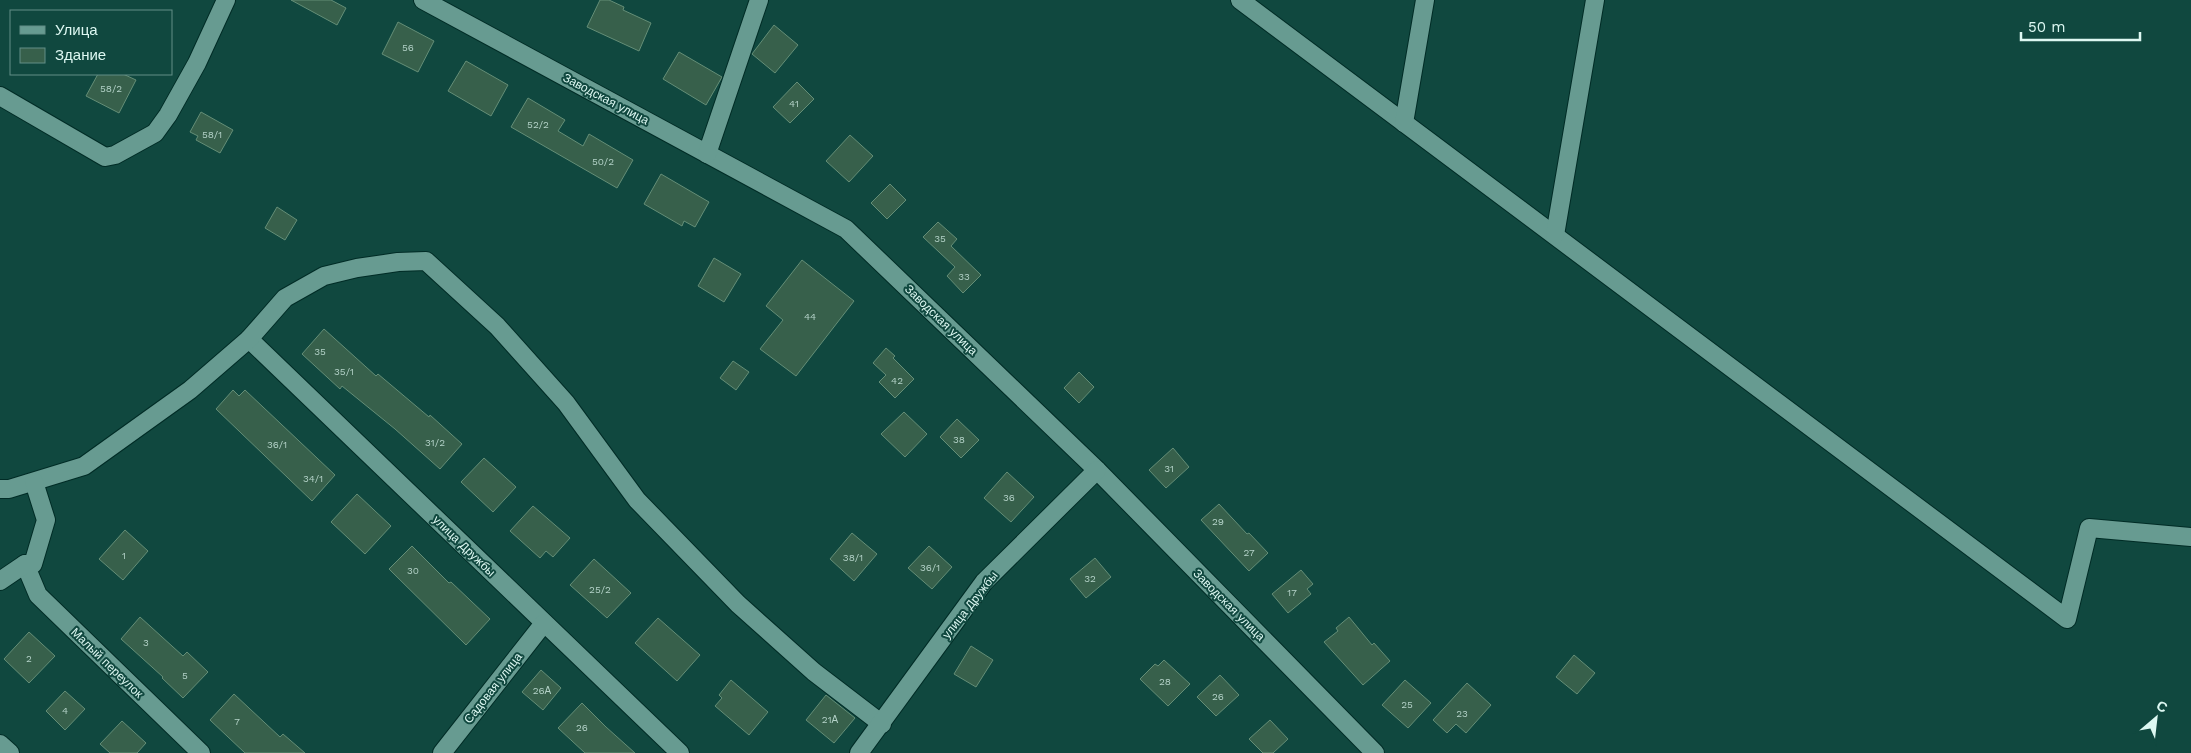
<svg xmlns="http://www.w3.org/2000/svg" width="2191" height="753" font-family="'Work Sans',sans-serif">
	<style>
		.building { fill: #37604b; stroke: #648e77 }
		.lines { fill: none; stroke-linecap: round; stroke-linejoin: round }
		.minor-casing { stroke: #012c26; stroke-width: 20 }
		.minor { stroke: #679b91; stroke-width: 18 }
		.labels { text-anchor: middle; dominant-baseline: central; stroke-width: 4; stroke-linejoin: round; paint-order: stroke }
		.number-label { font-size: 10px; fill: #b4d2c8 }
		.street-label { font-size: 12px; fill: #ddf8f2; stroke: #10483f }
	</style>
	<rect width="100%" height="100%" fill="#10483f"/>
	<g class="building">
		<polygon points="291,0 331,0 346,8 337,25"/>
		<polygon points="600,0 609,0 624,7 623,10 651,23 639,51 587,27"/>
		<polygon points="398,22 434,41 418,72 382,54"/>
		<polygon points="774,25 798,45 775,73 752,54"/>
		<polygon points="679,52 722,77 706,105 663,79"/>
		<polygon points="466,61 508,85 491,116 448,91"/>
		<polygon points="98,74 123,74 136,80 119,113 86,96"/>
		<polygon points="797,82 814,99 790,123 773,107"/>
		<polygon points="528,98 565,120 558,131 583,146 589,134 633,160 617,188 511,127"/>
		<polygon points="201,112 233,130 220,153 196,140 198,136 190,132"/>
		<polygon points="850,135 873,156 849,182 826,161"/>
		<polygon points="661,174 709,202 695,227 684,221 682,226 644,204"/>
		<polygon points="890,184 906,200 887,219 871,203"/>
		<polygon points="277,207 297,220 285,240 265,228"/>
		<polygon points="938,222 957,239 951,246 981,275 963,293 947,276 955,267 923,237"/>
		<polygon points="714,258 741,274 724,302 698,286"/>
		<polygon points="802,260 854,301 796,376 760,349 783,320 766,306"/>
		<polygon points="324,329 376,376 378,374 429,417 430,415 462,444 440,469 395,429 342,386 340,389 302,354"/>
		<polygon points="886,348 895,356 893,358 914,379 895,398 879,382 886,375 873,363"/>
		<polygon points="733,361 749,372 736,390 720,378"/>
		<polygon points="1079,372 1094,387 1079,403 1064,388"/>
		<polygon points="233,390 239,396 245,390 335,475 312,501 216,409"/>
		<polygon points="904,412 927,434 905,457 881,434"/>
		<polygon points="957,419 979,440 961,458 940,437"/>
		<polygon points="1173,448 1189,467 1166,488 1149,470"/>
		<polygon points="484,458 516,487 493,512 461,482"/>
		<polygon points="1007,472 1034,497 1011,522 984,498"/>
		<polygon points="357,494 391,526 365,554 331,522"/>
		<polygon points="1219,504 1247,534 1249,533 1268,553 1249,571 1201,520"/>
		<polygon points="533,506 570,538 553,557 546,551 540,558 510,531"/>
		<polygon points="125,530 148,551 123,580 99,559"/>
		<polygon points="852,533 877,554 854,581 830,559"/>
		<polygon points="412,546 449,583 451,582 490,619 466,645 389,569"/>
		<polygon points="929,546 952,567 932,589 908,568"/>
		<polygon points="1095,558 1111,577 1086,598 1070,579"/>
		<polygon points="594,559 631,593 607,618 570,585"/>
		<polygon points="1301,570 1313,584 1307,589 1311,594 1288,613 1272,594"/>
		<polygon points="140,617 183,656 187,652 208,672 183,698 162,678 163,677 121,639"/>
		<polygon points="1349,617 1372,645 1374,643 1390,661 1363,685 1324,642 1338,631 1336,628"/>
		<polygon points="658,618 700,655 677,681 635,643"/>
		<polygon points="29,632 55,656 29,683 4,659"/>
		<polygon points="971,646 993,660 976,687 954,674"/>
		<polygon points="1574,655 1595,673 1577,694 1556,677"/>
		<polygon points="1164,660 1190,684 1168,706 1140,679 1155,664 1158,666"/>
		<polygon points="541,670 561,688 543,710 522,692"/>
		<polygon points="1220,675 1239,695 1216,716 1197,697"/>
		<polygon points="731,680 768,712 749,735 715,706 722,698 719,695"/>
		<polygon points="1405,680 1431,703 1408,728 1382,705"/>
		<polygon points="1467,683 1491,705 1466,733 1456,724 1447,733 1433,720"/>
		<polygon points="65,691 85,709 65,730 46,711"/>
		<polygon points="234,694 280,737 283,734 305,753 245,753 210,720"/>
		<polygon points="826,695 855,718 834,743 806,720"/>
		<polygon points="582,703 606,727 635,753 585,753 558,728"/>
		<polygon points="1270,720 1288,739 1273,753 1263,753 1249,739"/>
		<polygon points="122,721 146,743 137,753 110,753 100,744"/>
	</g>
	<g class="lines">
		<defs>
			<g id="minor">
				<polyline points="423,0 846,229 1097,470 1375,753"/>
				<polyline points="1240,0 2067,619 2089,528 2191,537"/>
				<polyline points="0,96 105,157 115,155 155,133 168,115 197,63 226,0"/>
				<polyline points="1404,123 1425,0"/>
				<polyline points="707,154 759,0"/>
				<polyline points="1555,235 1595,0"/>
				<polyline points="249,339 680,753"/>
				<polyline points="0,489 9,489 84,466 190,390 249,339 285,298 324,276 357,268 398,262 426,261 497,326 566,403 637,500 738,604 814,672 882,724"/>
				<polyline points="25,564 38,595 201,753"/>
				<polyline points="0,581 25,564 33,564 46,520 34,482"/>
				<polyline points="0,744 10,753"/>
				<polyline points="442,753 544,623"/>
				<polyline points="859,753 984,582 1097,470"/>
			</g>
		</defs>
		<use href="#minor" class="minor-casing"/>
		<use href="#minor" class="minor"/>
	</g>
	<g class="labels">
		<g class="number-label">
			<text x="408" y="47">56</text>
			<text x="111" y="88">58/2</text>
			<text x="794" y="103">41</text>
			<text x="538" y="124">52/2</text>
			<text x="212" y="134">58/1</text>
			<text x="603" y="161">50/2</text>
			<text x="940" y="238">35</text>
			<text x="964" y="276">33</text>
			<text x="810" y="316">44</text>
			<text x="320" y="351">35</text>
			<text x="344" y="371">35/1</text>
			<text x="897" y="380">42</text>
			<text x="959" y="439">38</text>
			<text x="435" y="442">31/2</text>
			<text x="277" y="444">36/1</text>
			<text x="1169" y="468">31</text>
			<text x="313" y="478">34/1</text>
			<text x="1009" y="497">36</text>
			<text x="1218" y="521">29</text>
			<text x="1249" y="552">27</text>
			<text x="124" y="555">1</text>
			<text x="853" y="557">38/1</text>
			<text x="930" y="567">36/1</text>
			<text x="413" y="570">30</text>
			<text x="1090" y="578">32</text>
			<text x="600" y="589">25/2</text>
			<text x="1292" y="592">17</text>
			<text x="146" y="642">3</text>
			<text x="29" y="658">2</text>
			<text x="185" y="675">5</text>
			<text x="1165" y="681">28</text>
			<text x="542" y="690">26А</text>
			<text x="1218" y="696">26</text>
			<text x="1407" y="704">25</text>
			<text x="65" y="710">4</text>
			<text x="1462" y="713">23</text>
			<text x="830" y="719">21А</text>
			<text x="237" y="721">7</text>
			<text x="582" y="727">26</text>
		</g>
		<g class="street-label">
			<text transform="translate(606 99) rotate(28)">Заводская улица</text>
			<text transform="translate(941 320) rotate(44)">Заводская улица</text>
			<text transform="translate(464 546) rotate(44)">улица Дружбы</text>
			<text transform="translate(970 605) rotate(-52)">улица Дружбы</text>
			<text transform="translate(1229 605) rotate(45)">Заводская улица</text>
			<text transform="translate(107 663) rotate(44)">Малый переулок</text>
			<text transform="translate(493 688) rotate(-52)">Садовая улица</text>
		</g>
	</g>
	<rect x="10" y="10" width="162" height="65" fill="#10483f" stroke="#628e87"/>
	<rect x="20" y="26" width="25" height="8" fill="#679b91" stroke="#628e87"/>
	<text x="55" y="35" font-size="15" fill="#ddf8f2">Улица</text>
	<rect x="20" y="48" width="25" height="15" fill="#37604b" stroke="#628e87"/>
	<text x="55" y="60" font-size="15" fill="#ddf8f2">Здание</text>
	<g transform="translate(2156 718) rotate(28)" stroke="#10483f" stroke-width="4" paint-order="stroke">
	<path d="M0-4L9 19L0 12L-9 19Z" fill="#ddf8f2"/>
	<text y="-8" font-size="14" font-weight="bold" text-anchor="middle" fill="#ddf8f2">С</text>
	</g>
	<path d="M2021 32v8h119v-8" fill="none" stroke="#ddf8f2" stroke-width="2.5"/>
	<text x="2028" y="32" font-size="15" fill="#ddf8f2" stroke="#10483f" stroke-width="4" paint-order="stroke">50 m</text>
</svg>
